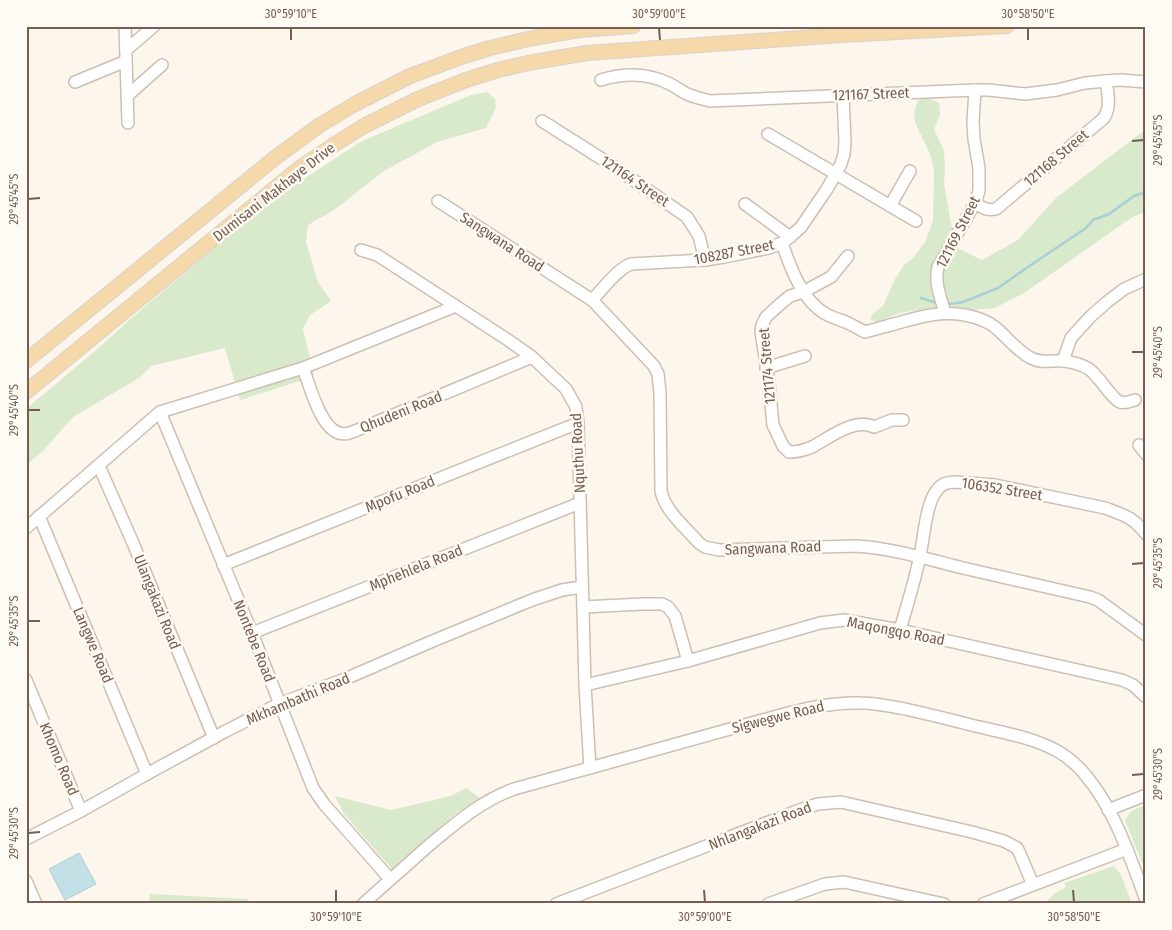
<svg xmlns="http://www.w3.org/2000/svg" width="1172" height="930" font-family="'Fira Sans Condensed',sans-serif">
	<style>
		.green { fill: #d8eacb }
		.water { fill: #c2e0e5; stroke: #a9cfd6 }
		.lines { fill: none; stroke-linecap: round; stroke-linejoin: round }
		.stream { stroke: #a9cfd6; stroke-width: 2.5 }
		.minor-casing { stroke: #cebfb2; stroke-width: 14 }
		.major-casing { stroke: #d9d2ce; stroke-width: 16 }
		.minor { stroke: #fff; stroke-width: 11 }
		.major { stroke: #f5d9ab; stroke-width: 14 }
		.ticks { fill: none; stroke: #775e50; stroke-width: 2 }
		.labels { text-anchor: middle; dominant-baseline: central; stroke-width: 5; stroke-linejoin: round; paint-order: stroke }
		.street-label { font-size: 15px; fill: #775e50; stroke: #fefaf4 }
		.neatline { fill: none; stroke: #775e50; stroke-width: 2 }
		.ticks-label { font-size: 12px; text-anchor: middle; fill: #775e50 }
	</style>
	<rect width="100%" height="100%" fill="#fcf6ed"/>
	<g class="green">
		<polygon points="487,92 495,99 496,107 486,128 437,142 384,171 334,210 308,225 306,242 318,282 331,301 310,315 303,329 314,375 297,382 240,400 225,348 151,366 139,378 73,417 43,451 26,465 26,409 95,351 135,315 238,228 299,182 362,141 471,95"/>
		<polygon points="929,98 939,103 940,115 934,129 944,151 945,167 944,183 955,247 982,260 1018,240 1056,198 1146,129 1146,211 1131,218 1024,293 995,308 974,310 918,310 900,313 877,322 871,320 872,314 883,306 895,279 904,265 912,259 925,242 933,221 934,171 931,156 915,122 914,112 918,100"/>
		<polygon points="466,788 480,798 456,813 401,863 392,869 344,814 335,796 391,810 451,796"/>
		<polygon points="1146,805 1146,862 1142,863 1125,820 1131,811"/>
		<polygon points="1114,866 1121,875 1132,904 1044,904 1054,894 1066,887 1064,883"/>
		<polygon points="149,894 248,899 248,904 150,904"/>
	</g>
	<polygon class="water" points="79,853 96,884 65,900 49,869"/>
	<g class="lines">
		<g class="stream">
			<polyline points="921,298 937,303"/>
			<polyline points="950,304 963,302 998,288 1028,267 1086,228 1093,220 1109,214 1134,196 1146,192"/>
		</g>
		<defs>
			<g id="minor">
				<polyline points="125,26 128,123"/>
				<polyline points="126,50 154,26"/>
				<path d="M601 80C624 73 648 73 670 84 676 87 681 91 687 94 694 97 702 99 710 101L975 90H989L1025 94 1057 90 1085 83 1106 81 1121 80 1146 82"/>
				<polyline points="75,82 126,61"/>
				<polyline points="127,96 162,65"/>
				<polyline points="542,121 613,166 687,217 699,236 705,260"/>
				<polyline points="768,134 916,221"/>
				<path d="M438 201 592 300 654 366 658 374 660 393 661 491C665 511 686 528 699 543L705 547 719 550 855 546C892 548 927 559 963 568 1005 578 1048 587 1090 597L1098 600 1146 635"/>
				<path d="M975 203C983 208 987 211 996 209L1104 118C1111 107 1108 93 1106 81"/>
				<polyline points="745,204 790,237"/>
				<polyline points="890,206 910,171"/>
				<path d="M782 243C790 267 803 302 826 314 833 318 841 320 848 323 854 326 859 329 865 332L894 324"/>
				<polyline points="361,250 377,255 508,340 532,357 566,389 576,407 578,423 585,685 590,768"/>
				<path d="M848 256 831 277 803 292 790 296 779 305 766 317 762 325 761 332 769 383 773 425 783 446 789 452C797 452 805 450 812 447 829 438 855 417 874 427L892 420H903"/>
				<path d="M592 300C603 289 617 269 631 264L705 260 724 257 769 248 782 243 790 237 801 227 827 189 841 164 844 154 845 142 843 95"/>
				<path d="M945 313C941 298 934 283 938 267L975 203 979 191V168L974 139 973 122 975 90"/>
				<path d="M887 326C913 319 937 310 965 315 975 317 988 321 996 328 1008 338 1017 351 1031 358 1042 364 1052 360 1064 361 1073 362 1082 365 1089 369 1099 376 1112 399 1120 402 1125 404 1131 401 1135 400"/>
				<polyline points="1063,361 1071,338 1091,316 1107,302 1124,289 1146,279"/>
				<path d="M303 368C310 386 320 427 339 433 345 435 350 433 355 431L532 357"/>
				<polyline points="766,368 805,356"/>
				<polyline points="160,412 252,633 313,788 324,804 390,879"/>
				<polyline points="1139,445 1146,454"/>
				<polyline points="99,466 133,543 214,738"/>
				<polyline points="39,516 147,774"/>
				<polyline points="26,528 160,412 303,368 456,306"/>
				<polyline points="223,565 578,423"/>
				<polyline points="583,607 643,604 662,604 668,607 675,616 688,661"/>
				<path d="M900 630C907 605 915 581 920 555 924 538 926 501 938 489 942 483 948 482 955 482L995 485 1105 508C1124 515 1133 517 1146 534"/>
				<polyline points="252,633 580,503"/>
				<polyline points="26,680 81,811"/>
				<polyline points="585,685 688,661 820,623 844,620 900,630 1122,680 1133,685 1146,697"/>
				<polyline points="1108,810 1146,795"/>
				<polyline points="26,839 81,811 147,774 224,732 279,704 345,679 428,643 532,600 562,590 582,587"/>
				<polyline points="26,881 36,904"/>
				<path d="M363 904C384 885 406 866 427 847 456 823 479 802 514 789L777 716C804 709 832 702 860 703 875 703 890 706 905 709 927 714 949 719 971 725 1000 732 1033 737 1059 752 1069 758 1080 768 1087 777 1116 812 1130 858 1146 900"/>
				<polyline points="556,904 805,808 818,804 841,802 972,832 1004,841 1017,848 1020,854 1033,885"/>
				<polyline points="768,904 825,884 844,882 944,904"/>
				<polyline points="983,904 1127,849"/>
			</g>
			<g id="major">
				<polyline points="26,361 276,157 320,125 355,104 410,76 464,56 490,48 533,38 579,30 633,26"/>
				<polyline points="26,392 301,167 332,146 364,126 418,99 466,80 498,70 528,63 587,53 842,35 1007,26"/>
			</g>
		</defs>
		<use href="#minor" class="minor-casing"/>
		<use href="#major" class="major-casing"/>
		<use href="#minor" class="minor"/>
		<use href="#major" class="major"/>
	</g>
	<path class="ticks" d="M291 28V40M659 28 660 40M1028 28V40M1132 141 1144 140M28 199 40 198M1132 352H1144M28 410H40M1132 564 1144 563M28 621H40M1132 775 1144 774M28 833 40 832M336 890V902M704 890 705 902M1073 890 1074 902"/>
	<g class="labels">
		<g class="street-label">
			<text transform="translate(871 94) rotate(-2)">121167 Street</text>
			<text transform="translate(1056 158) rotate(-40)">121168 Street</text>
			<text transform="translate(635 181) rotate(34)">121164 Street</text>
			<text transform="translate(274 192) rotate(-38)">Dumisani Makhaye Drive</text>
			<text transform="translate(958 232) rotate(-63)">121169 Street</text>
			<text transform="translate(502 242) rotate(33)">Sangwana Road</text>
			<text transform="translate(734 252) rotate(-11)">108287 Street</text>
			<text transform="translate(767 366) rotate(-95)">121174 Street</text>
			<text transform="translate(401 412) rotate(-22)">Qhudeni Road</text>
			<text transform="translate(578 453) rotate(-93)">Nquthu Road</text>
			<text transform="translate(1002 489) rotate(9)">106352 Street</text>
			<text transform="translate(400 494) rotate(-22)">Mpofu Road</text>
			<text transform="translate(773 548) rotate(-2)">Sangwana Road</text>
			<text transform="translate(416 568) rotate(-22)">Mphehlela Road</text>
			<text transform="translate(157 602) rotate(68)">Ulangakazi Road</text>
			<text transform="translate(896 631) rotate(11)">Maqongqo Road</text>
			<text transform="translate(254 641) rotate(68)">Nontebe Road</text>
			<text transform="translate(93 645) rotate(67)">Langwe Road</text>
			<text transform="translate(298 699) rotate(-23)">Mkhambathi Road</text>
			<text transform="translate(778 717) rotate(-14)">Sigwegwe Road</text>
			<text transform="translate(59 759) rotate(67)">Khomo Road</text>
			<text transform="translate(760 826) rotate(-21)">Nhlangakazi Road</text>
		</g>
	</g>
	<rect width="1172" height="930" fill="none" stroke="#fefaf4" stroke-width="55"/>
	<rect x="28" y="28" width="1116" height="874" class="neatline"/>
	<g class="ticks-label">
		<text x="291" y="18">30°59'10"E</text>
		<text x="659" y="18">30°59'00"E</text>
		<text x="1028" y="18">30°58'50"E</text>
		<text transform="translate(1158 140) rotate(-90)" y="4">29°45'45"S</text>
		<text transform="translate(14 199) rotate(-90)" y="4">29°45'45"S</text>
		<text transform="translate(1158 352) rotate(-90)" y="4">29°45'40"S</text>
		<text transform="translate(14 410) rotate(-90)" y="4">29°45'40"S</text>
		<text transform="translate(1158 563) rotate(-90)" y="4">29°45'35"S</text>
		<text transform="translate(14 621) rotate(-90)" y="4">29°45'35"S</text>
		<text transform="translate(1158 774) rotate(-90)" y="4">29°45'30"S</text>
		<text transform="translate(14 833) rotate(-90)" y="4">29°45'30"S</text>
		<text x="336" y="921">30°59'10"E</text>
		<text x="705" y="921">30°59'00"E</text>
		<text x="1074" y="921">30°58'50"E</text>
	</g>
</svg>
